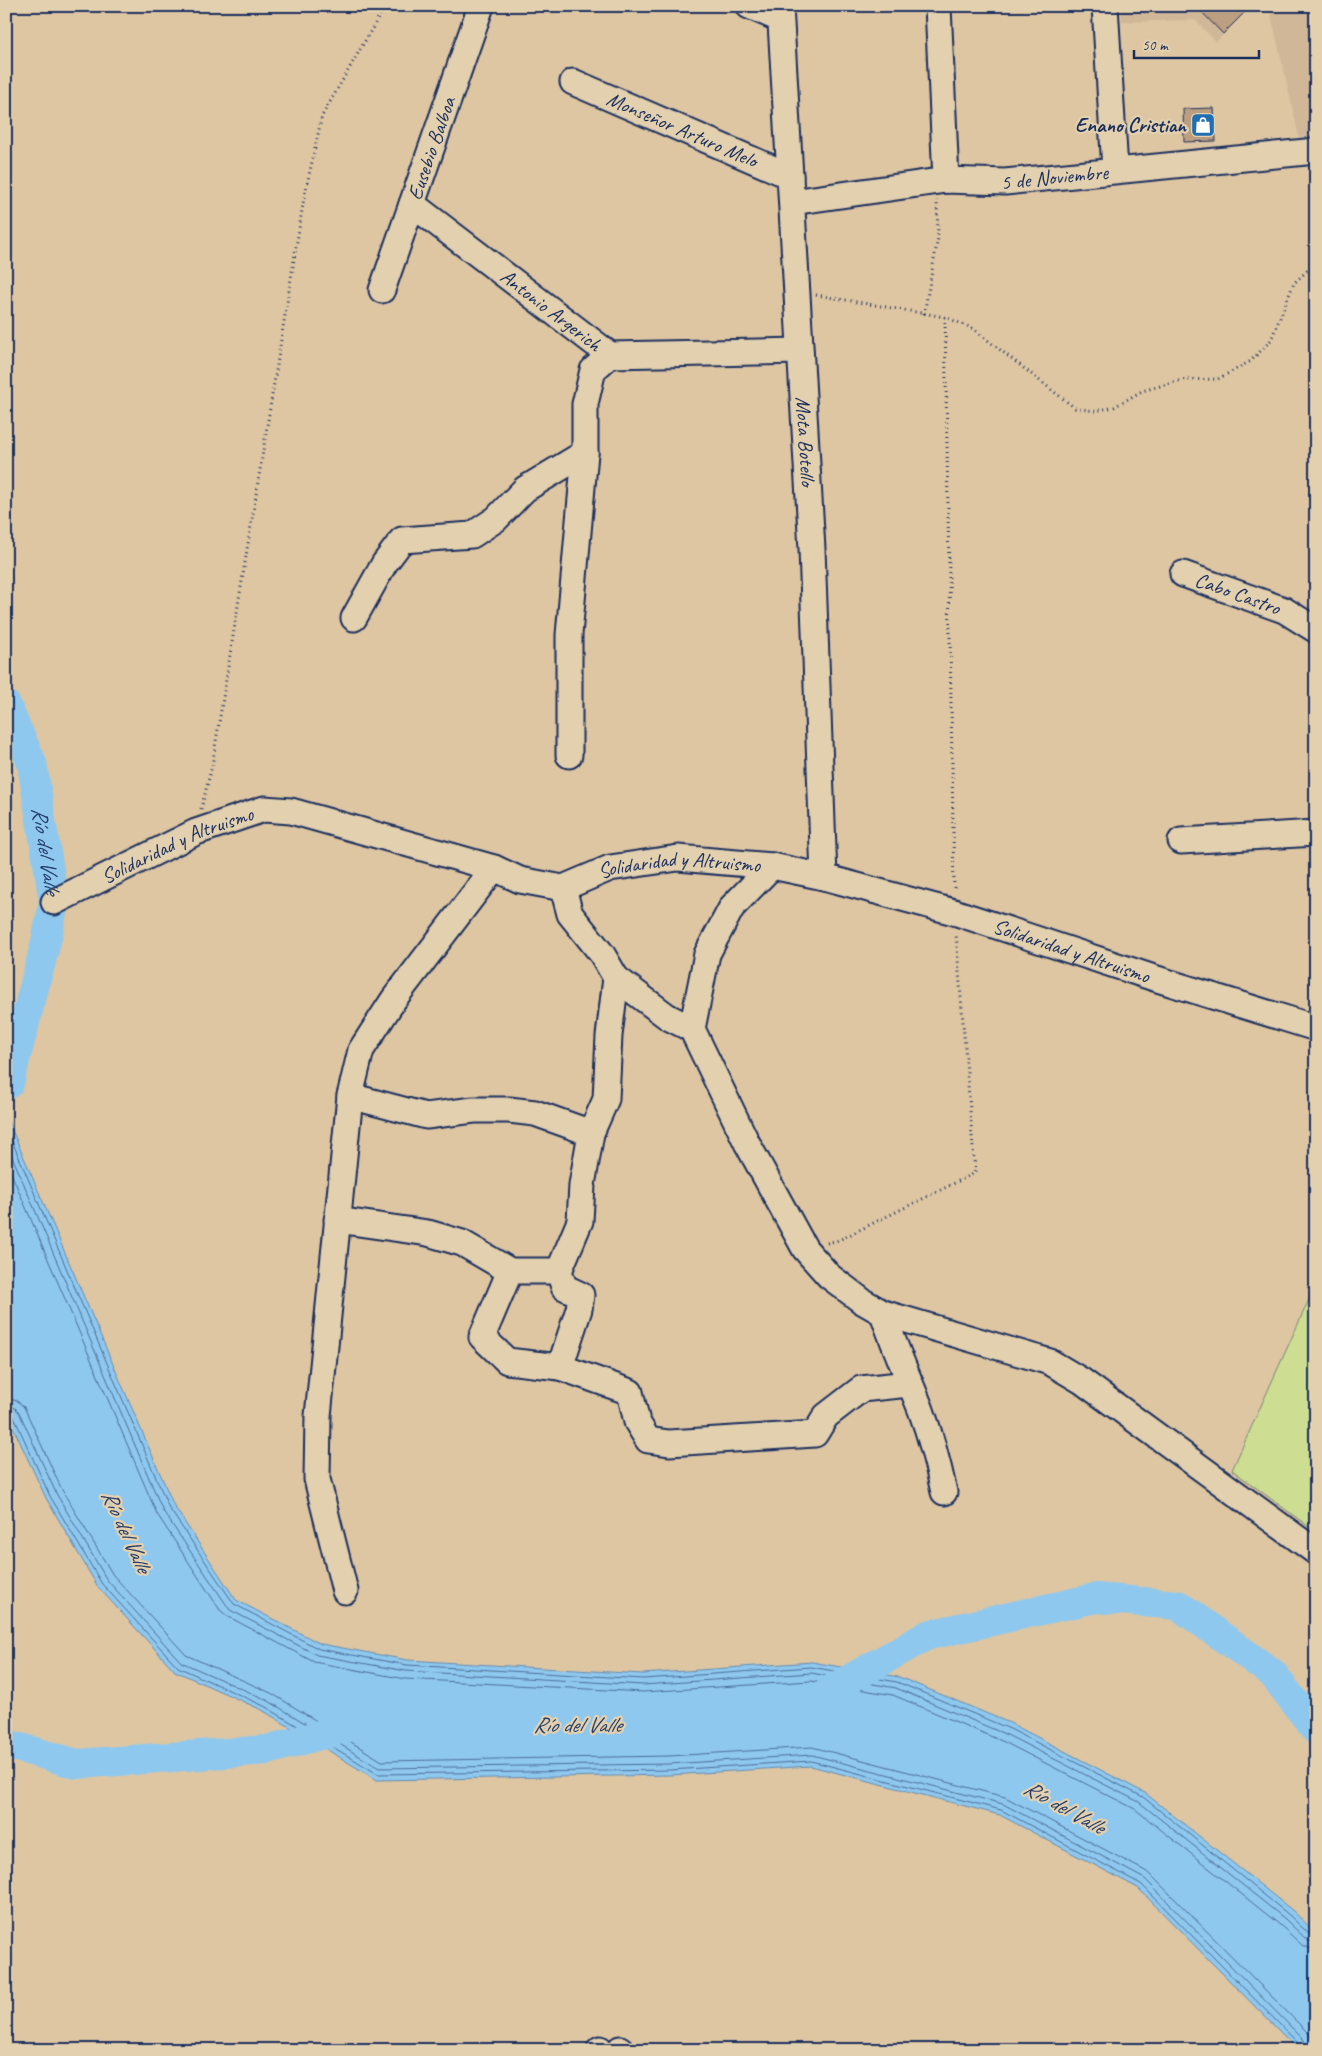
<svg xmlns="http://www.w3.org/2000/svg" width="1322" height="2056" font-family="Caveat,sans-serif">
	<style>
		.built { fill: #d0b797 }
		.green { fill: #cddd91; stroke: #748678 }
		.water { fill: #8fc8ee; stroke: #618bb4 }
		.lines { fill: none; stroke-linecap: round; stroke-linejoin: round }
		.shore { stroke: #496c98; stroke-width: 1 }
		.river { stroke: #8fc8ee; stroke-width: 30 }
		.building { fill: #bc9e81; stroke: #1b2f5e }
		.minor-casing { stroke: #1b2f5e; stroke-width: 29 }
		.path { stroke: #1b2f5e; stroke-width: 3; stroke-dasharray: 1 4; stroke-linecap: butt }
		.minor { stroke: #e2d0ae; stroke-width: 25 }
		.labels { text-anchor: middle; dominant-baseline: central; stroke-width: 4.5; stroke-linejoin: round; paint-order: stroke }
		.poi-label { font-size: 21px; font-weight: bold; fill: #1b2f5e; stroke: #e2d0ae; text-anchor: end }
		.street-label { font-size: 21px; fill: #1b2f5e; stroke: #e2d0ae }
		.water-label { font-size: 22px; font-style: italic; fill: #273e6c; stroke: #e2d0ae }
	</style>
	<rect width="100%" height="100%" fill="#dec6a2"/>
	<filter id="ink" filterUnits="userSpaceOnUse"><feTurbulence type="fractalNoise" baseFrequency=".02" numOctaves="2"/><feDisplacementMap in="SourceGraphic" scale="10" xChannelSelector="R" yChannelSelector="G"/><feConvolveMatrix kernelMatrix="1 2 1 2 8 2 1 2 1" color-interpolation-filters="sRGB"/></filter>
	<g filter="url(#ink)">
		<g class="built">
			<polygon points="1121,6 1251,6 1216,42 1195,20 1122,22"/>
			<polygon points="1269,6 1316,6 1316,135 1299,137"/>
		</g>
		<polygon class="green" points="1316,1284 1316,1532 1232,1470"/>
		<polygon class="water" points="6,1116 174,1506 236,1600 321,1644 407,1660 643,1674 812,1662 899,1677 1012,1724 1145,1793 1293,1911 1316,1933 1316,2050 1298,2050 1138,1888 1000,1815 811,1766 670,1775 377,1780 262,1710 175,1671 98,1587 46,1498 6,1412"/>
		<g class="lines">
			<g class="shore">
				<polyline points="6,1127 169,1508 234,1604 319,1649 407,1665 643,1679 811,1667 897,1682 1010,1729 1143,1797 1289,1915 1310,1935 1316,1936"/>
				<polyline points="6,1142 163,1511 230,1610 317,1655 406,1671 643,1685 811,1673 896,1688 1007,1735 1139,1802 1285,1919 1307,1940 1316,1943"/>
				<polyline points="6,1161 157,1514 220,1610 227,1616 314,1662 405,1679 643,1692 811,1681 893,1695 1004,1742 1135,1809 1280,1925 1303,1946 1316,1950"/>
				<polyline points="6,1398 17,1401 24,1407 62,1490 113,1575 186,1655 271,1693 382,1761 669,1756 812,1747 1005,1797 1149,1873 1310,2035 1314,2042 1315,2050"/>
				<polyline points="6,1406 14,1407 19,1412 56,1493 107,1580 181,1662 267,1700 379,1768 669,1764 812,1755 1003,1804 1145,1879 1304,2040 1307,2050"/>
				<polyline points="6,1412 13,1415 50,1496 102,1584 178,1667 264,1706 378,1774 670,1770 811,1761 1001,1810 1141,1884 1299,2044 1301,2050"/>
			</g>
			<g class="river">
				<path id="s1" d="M6 705 32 763 54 902 46 942 9 1083 6 1085"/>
				<polyline points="830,1690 928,1635 1096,1598 1178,1605 1272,1673 1316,1730"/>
				<polyline points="6,1744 77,1764 267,1750 348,1727"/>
			</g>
		</g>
		<g class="building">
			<polygon points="1196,6 1251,6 1223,34"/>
			<polygon points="1214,108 1216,141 1184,142 1183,109"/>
		</g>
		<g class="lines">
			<defs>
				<g id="minor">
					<polyline points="749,6 780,19"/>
					<path id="s2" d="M780 6 812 549 824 877"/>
					<polyline points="938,6 946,180"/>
					<polyline points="1105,6 1115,170"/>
					<path id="s3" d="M573 82 790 176"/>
					<path id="s4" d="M792 202 946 180 1005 182 1316 151"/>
					<path id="s5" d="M412 204 610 355 800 351"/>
					<path id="s6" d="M382 290 481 6"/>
					<path id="s7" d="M1183 574 1284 610 1316 630"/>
					<polyline points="354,618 384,564 402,540 472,535 496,519 525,489 585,453"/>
					<polyline points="569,755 569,635 585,453 585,404 593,370 610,355"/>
					<polyline points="1181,841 1316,833"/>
					<polyline points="563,888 570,914 602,954 616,978 668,1017 692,1029 747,1143 805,1249 829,1276 862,1301 883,1313 1050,1362 1082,1381 1316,1552"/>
					<path id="s8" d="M54 902 196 832 264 809 291 811 494 868 520 880 563 888 610 868 678 858 772 866 824 877 954 912 1154 978 1316 1028"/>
					<polyline points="692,1029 707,954 732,907 772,866"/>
					<polyline points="350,1096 426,1116 474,1110 509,1110 535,1113 591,1133"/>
					<polyline points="337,1220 428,1233 462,1243 510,1271 559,1271 580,1221 582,1185 591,1133 606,1099 609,1036 616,978"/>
					<polyline points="510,1271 482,1337 507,1361 560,1367"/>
					<polyline points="559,1271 564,1287 581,1295 579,1309 560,1367 630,1392 637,1422 648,1440 669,1443 815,1434 826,1416 861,1389 909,1384"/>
					<path d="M883 1313C894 1346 908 1377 921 1410 931 1437 938 1464 944 1492"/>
					<polyline points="345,1591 317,1479 318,1416 350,1096 361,1050 394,999 494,868"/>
					<polyline points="620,2049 620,2050"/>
					<polyline points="600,2050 600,2049"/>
				</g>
			</defs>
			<use href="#minor" class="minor-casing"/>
			<g class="path">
				<polyline points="816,295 945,317 972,328 1075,408 1095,411 1114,407 1142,391 1182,380 1218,379 1251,361 1271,340 1294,283 1307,271 1316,271"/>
				<polyline points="924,314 938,238 937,200"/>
				<polyline points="945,317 954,892"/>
				<polyline points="201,809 212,766 304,198 322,116 385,6"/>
				<polyline points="827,1243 839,1240 975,1173 956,934"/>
			</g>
			<use href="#minor" class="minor"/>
		</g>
	</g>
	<defs>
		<symbol id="shop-square" viewBox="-11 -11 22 22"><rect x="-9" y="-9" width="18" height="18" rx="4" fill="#1f6fb2" stroke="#e2d0ae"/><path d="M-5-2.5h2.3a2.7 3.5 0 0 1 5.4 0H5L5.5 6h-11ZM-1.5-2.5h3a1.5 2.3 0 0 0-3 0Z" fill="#fff"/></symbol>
	</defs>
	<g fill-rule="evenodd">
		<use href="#shop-square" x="1189" y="111" width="28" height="28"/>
	</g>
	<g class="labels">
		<g class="poi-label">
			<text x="1186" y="125">Enano Cristian</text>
		</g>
		<g class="street-label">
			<text stroke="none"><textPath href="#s3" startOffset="119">Monseñor Arturo Melo</textPath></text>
			<text stroke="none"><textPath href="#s6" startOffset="150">Eusebio Balboa</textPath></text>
			<text stroke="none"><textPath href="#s4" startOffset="264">5 de Noviembre</textPath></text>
			<text stroke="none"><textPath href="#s5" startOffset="175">Antonio Argerich</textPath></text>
			<text stroke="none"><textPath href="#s2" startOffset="436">Mota Botello</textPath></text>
			<text stroke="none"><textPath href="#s7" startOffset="58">Cabo Castro</textPath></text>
			<text stroke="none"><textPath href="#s8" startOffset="136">Solidaridad y Altruismo</textPath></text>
			<text stroke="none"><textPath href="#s8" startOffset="661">Solidaridad y Altruismo</textPath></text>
			<text stroke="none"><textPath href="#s8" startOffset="1066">Solidaridad y Altruismo</textPath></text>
		</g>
		<g class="water-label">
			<text stroke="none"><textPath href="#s1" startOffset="152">Río del Valle</textPath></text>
			<text transform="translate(126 1531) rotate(65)">Río del Valle</text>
			<text x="577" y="1725">Río del Valle</text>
			<text transform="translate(1064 1807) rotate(29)">Río del Valle</text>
		</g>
	</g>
	<rect width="1322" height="2056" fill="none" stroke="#e2d0ae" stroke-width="25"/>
	<rect x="12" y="12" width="1297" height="2031" fill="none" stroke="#1b2f5e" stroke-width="2" filter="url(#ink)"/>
	<path d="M1134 50v8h125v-8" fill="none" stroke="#1b2f5e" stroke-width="2.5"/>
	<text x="1142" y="50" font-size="15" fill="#1b2f5e" stroke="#e2d0ae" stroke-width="4" paint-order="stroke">50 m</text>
</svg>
